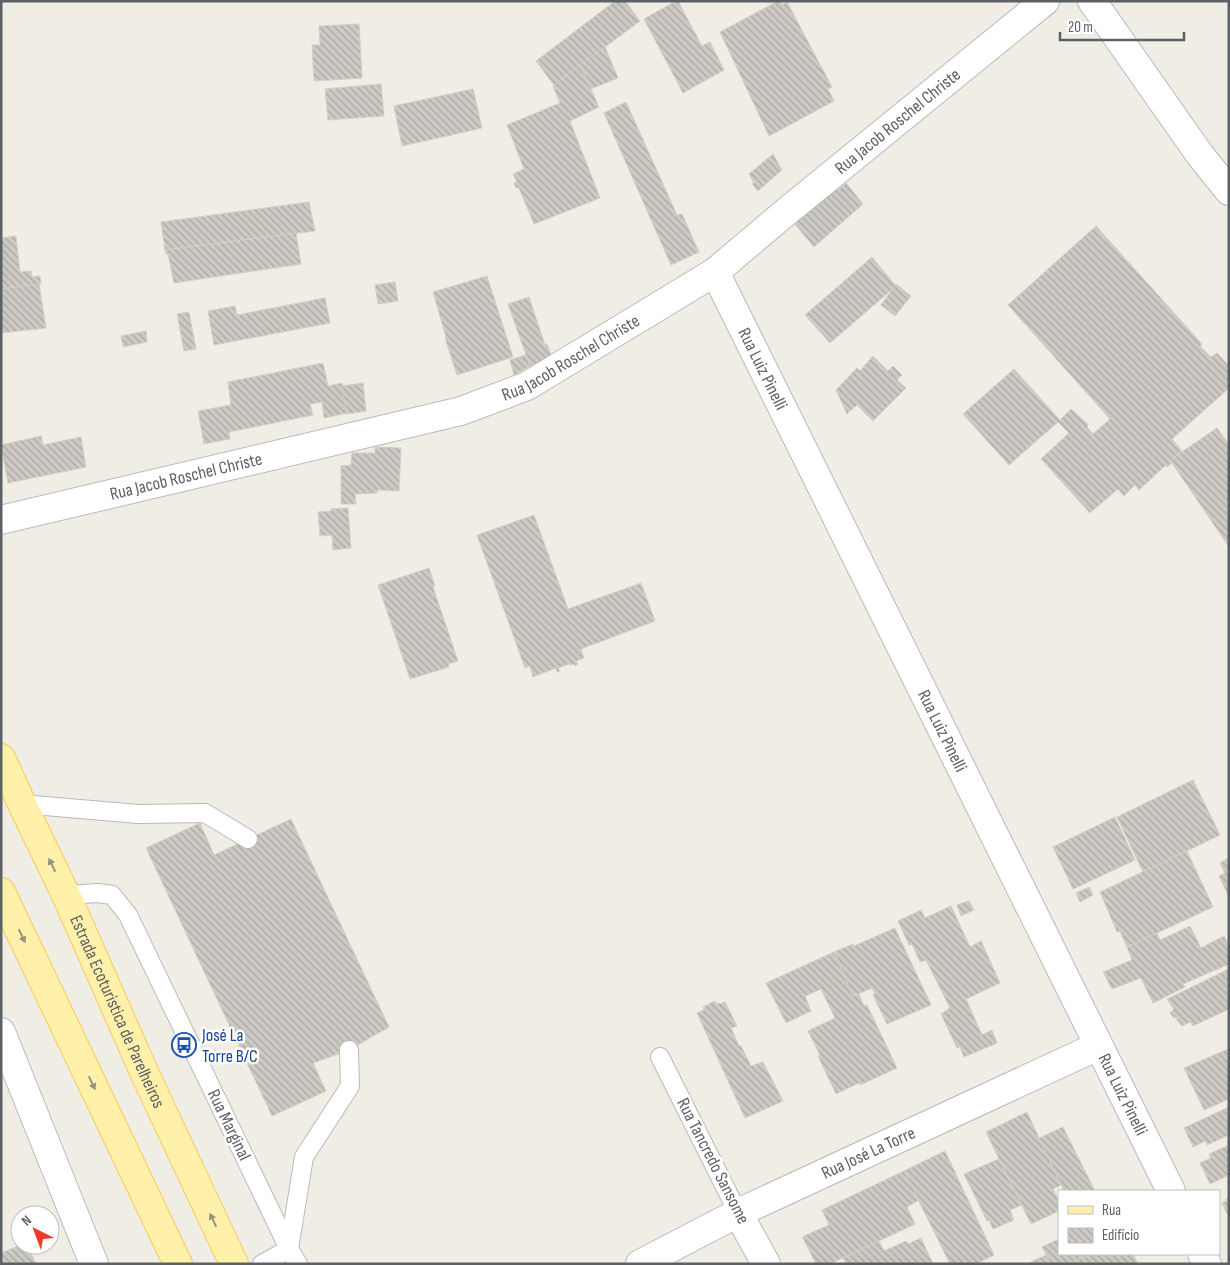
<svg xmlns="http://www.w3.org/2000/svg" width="1230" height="1265" font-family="'Sofia Sans Condensed',sans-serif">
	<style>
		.building { fill: url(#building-back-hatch); stroke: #d5cfc2 }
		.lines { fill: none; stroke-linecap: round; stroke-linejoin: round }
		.service-casing { stroke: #b7babf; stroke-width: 20 }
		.minor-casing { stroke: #b7babf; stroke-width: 30 }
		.primary-casing { stroke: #f9cb55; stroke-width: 30 }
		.service { stroke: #fff; stroke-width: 18 }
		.minor { stroke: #fff; stroke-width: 28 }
		.primary { stroke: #fff1aa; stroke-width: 28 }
		.oneway { fill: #95937e }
		.labels { text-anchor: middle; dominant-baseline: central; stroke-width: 5; stroke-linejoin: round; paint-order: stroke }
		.street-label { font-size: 18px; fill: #5c6166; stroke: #fff }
		.transit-label { font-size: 18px; fill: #164399; stroke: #fff; text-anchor: start }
	</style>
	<defs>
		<pattern id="building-back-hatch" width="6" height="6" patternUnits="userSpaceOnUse" patternTransform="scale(1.25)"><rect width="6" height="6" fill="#cdcac4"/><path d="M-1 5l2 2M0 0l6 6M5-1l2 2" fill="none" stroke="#aaa7a3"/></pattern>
	</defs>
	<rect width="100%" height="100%" fill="#f0ede5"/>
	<g class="building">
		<polygon points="615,1 625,1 640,21 554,85 536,61"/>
		<polygon points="676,1 678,1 702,46 710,42 724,70 683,93 644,19"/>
		<polygon points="778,1 780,1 782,5 787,2 832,87 828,89 834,101 769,136 720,32"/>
		<polygon points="359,24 362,78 314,81 312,45 320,45 319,26"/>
		<polygon points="605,47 618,78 591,89 580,65"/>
		<polygon points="580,65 599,107 570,121 600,198 534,224 519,188 516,188 514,183 517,182 513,174 524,169 507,125 560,103 553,86"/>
		<polygon points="381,84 384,116 328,120 325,89"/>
		<polygon points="473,89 482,128 402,146 394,106"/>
		<polygon points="626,102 677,215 682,214 699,252 671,265 604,113"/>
		<polygon points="773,154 782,170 758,191 752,184 754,183 749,174"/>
		<polygon points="846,183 863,204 814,247 794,223 836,188 838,190"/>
		<polygon points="309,202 315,231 165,250 161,222"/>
		<polygon points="1096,226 1202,344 1200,346 1211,357 1217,353 1229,366 1229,388 1172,439 1182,451 1170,460 1172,463 1167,467 1166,465 1139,490 1135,485 1124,496 1118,489 1090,513 1041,459 1069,433 1058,422 1009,465 963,414 1014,369 1060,420 1071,409 1088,424 1087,427 1093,434 1110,419 1008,305"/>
		<polygon points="296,233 301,264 174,283 168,254 166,254 165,250"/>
		<polygon points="16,236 20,272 31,271 32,277 40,276 41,284 1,289 1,238"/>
		<polygon points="872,257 896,286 830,343 805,315"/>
		<polygon points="487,276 513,357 457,375 445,338 446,337 433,292"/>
		<polygon points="395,282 398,301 378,304 375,285"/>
		<polygon points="39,284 46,328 1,333 1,289"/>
		<polygon points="896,284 911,296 895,316 881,305"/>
		<polygon points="529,297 545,345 547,344 552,358 530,366 508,304"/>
		<polygon points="325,298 330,323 214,345 208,311 235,306 237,315"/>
		<polygon points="189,312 196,349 184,351 177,314"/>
		<polygon points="146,331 147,342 123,347 121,336"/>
		<polygon points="526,355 530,366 514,375 510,360"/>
		<polygon points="873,356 888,371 893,366 902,375 897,380 906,388 873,421 857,405 847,414 836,390 857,368 860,371"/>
		<polygon points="323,363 328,386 342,383 347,413 324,418 322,402 310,404 313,415 229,432 230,439 204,444 198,411 231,405 228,382"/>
		<polygon points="363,383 366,411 347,414 342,386"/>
		<polygon points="1217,428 1229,445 1229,547 1170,460"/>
		<polygon points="41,436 43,445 81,437 86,467 8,483 1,445"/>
		<polygon points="375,447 401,448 399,491 377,490 377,493 355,494 356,504 341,504 341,466 351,465 352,453 375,453"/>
		<polygon points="348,508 351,548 333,550 332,535 320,536 318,512 331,511 331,509"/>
		<polygon points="534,515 568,609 641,583 655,621 581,649 584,658 576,661 578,664 575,666 574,664 570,665 569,664 558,668 560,671 557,672 556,668 533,677 530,666 525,668 477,535"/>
		<polygon points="429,568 435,586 433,587 458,661 448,664 449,667 410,679 378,585"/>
		<polygon points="1193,780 1220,835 1143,872 1117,817"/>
		<polygon points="1115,817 1135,860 1073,889 1053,847"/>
		<polygon points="291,819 389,1027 349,1050 313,1063 326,1091 272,1116 146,848 200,823 214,855"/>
		<polygon points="1187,851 1213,907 1127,947 1120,931 1117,932 1100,892"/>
		<polygon points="1229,858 1229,897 1219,876 1225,873 1220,863"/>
		<polygon points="1089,887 1093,895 1080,902 1076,893"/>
		<polygon points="969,901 974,910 961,916 957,905"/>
		<polygon points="951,906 970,947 981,941 1000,983 966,999 982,1035 992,1030 997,1043 964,1057 960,1047 957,1048 941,1014 950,1008 926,960 920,962 912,944 909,945 898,921 921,910 925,918"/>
		<polygon points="1190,926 1201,948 1224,936 1229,946 1229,964 1183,984 1185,987 1153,1003 1141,978 1112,989 1103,972 1132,960 1127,947 1157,933 1160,940"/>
		<polygon points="895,928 931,1005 887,1024 873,995 875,994 872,988 853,996 834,952 853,944 854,946"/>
		<polygon points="834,952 853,996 859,994 864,1006 867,1005 897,1068 860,1085 859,1083 836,1094 818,1056 820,1055 808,1031 835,1018 821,989 805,996 811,1011 786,1023 766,983"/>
		<polygon points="1229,969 1229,1009 1193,1026 1190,1022 1182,1026 1176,1019 1178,1018 1176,1017 1174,1018 1170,1013 1174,1009 1167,999"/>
		<polygon points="715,1001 716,1004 719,1003 719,1004 725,1002 737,1026 731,1028 739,1046 741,1046 751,1066 763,1062 783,1101 745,1118 697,1013 704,1010 703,1007"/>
		<polygon points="1228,1049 1229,1099 1204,1110 1184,1068"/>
		<polygon points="1229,1107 1229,1135 1207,1145 1205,1141 1193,1147 1184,1128"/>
		<polygon points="1027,1112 1061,1185 1053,1189 1059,1202 1059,1211 1031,1224 986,1132"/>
		<polygon points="1063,1127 1095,1191 1064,1191 1039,1138"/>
		<polygon points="1229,1145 1229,1175 1210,1184 1200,1163 1211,1158 1209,1154"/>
		<polygon points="945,1151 994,1255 976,1264 950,1264 904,1171"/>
		<polygon points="999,1159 1022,1205 1010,1210 1014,1220 993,1229 989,1220 987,1221 964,1174"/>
		<polygon points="904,1171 919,1200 907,1207 915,1224 830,1264 816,1264 803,1238 804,1236 829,1225 822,1210"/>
		<polygon points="1229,1198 1229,1213 1227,1214 1222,1203 1227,1201 1226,1199"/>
		<polygon points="921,1238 933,1264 846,1264 843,1258 879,1241 884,1251 906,1241 908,1244"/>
		<polygon points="1059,1239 1059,1254 1089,1254 1069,1264 1051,1264 1042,1247"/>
		<polygon points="21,1245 27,1245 36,1264 1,1264 1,1253"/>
		<polygon points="1089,1254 1133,1254 1138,1264 1069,1264"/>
		<polygon points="1046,1255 1051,1264 1031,1264 1031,1262"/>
	</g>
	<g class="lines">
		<defs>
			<g id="service">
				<polyline points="22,804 138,814 205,813 248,839"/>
				<polyline points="66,895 98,893 112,895 128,915 289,1249 298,1264"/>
				<polyline points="660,1057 738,1213"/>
				<polyline points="262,1264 289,1249 304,1157 350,1086 349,1050"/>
			</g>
			<g id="minor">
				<polyline points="1092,1 1200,155 1229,191"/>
				<path id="s1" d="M715 272 1171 1191"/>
				<path id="s2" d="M1 520 461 411 527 386 715 272 786 212 1045 1"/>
				<polyline points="1,1032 94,1264"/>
				<polyline points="738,1213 766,1264"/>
				<polyline points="1202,1254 1207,1264"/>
				<path id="s3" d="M640 1264 738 1213 1098 1046"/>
			</g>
			<g id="primary">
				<path id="s4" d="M1 758 22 804 66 895 144 1072 234 1264"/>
				<polyline points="1,892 178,1264"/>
			</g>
		</defs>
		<use href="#service" class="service-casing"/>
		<use href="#minor" class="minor-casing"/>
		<use href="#primary" class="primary-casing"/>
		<use href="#service" class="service"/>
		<use href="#minor" class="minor"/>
		<use href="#primary" class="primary"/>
	</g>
	<defs><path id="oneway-solid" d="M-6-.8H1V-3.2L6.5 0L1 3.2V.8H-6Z" transform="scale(1.25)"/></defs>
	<g class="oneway">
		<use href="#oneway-solid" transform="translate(52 865) rotate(-116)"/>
		<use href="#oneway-solid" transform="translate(22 936) rotate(65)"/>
		<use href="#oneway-solid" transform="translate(92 1083) rotate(65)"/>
		<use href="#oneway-solid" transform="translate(213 1220) rotate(-115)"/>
	</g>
	<defs>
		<symbol id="bus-ring" viewBox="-11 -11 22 22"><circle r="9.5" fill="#fff" stroke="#1a4fb4" stroke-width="1.5"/><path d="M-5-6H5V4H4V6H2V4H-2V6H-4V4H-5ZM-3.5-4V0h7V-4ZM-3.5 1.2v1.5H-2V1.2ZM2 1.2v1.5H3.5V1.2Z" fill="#1a4fb4"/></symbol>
	</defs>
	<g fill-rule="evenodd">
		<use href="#bus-ring" x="170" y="1031" width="28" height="28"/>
	</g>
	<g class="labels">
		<g class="street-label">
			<text stroke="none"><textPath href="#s2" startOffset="1000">Rua Jacob Roschel Christe</textPath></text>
			<text stroke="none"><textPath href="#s2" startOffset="595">Rua Jacob Roschel Christe</textPath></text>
			<text stroke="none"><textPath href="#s1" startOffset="108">Rua Luiz Pinelli</textPath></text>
			<text stroke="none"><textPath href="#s2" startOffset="190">Rua Jacob Roschel Christe</textPath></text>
			<text stroke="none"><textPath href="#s1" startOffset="512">Rua Luiz Pinelli</textPath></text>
			<text stroke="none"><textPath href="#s4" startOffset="279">Estrada Ecoturistica de Parelheiros</textPath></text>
			<text stroke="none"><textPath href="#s1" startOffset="918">Rua Luiz Pinelli</textPath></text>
			<text transform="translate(229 1125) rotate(64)">Rua Marginal</text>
			<text stroke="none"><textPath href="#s3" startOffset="254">Rua José La Torre</textPath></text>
			<text transform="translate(713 1161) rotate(63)">Rua Tancredo Sansome</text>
		</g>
		<g class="transit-label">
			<text x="202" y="1035">José La<tspan x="202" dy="21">Torre B/C</tspan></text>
		</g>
	</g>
	<rect width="1230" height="1265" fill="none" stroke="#5c6166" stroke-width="5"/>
	<rect x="1058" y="1190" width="162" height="65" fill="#ffffff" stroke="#bec0c2"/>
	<rect x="1068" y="1206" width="25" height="8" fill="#fff1aa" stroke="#bec0c2"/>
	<text x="1102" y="1215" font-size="15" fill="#5c6166">Rua</text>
	<rect x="1068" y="1228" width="25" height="15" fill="url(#building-back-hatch)" stroke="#bec0c2"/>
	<text x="1102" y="1240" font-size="15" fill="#5c6166">Edifício</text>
	<g transform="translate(35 1230) rotate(318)"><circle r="24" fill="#ffffff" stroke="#bec0c2"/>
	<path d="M0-4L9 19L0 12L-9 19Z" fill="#f23828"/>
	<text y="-8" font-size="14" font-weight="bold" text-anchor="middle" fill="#5c6166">N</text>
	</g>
	<path d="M1060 32v8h124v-8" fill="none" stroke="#5c6166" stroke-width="2.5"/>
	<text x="1068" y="32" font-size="15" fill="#5c6166" stroke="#ffffff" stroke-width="4" paint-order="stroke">20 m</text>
</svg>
